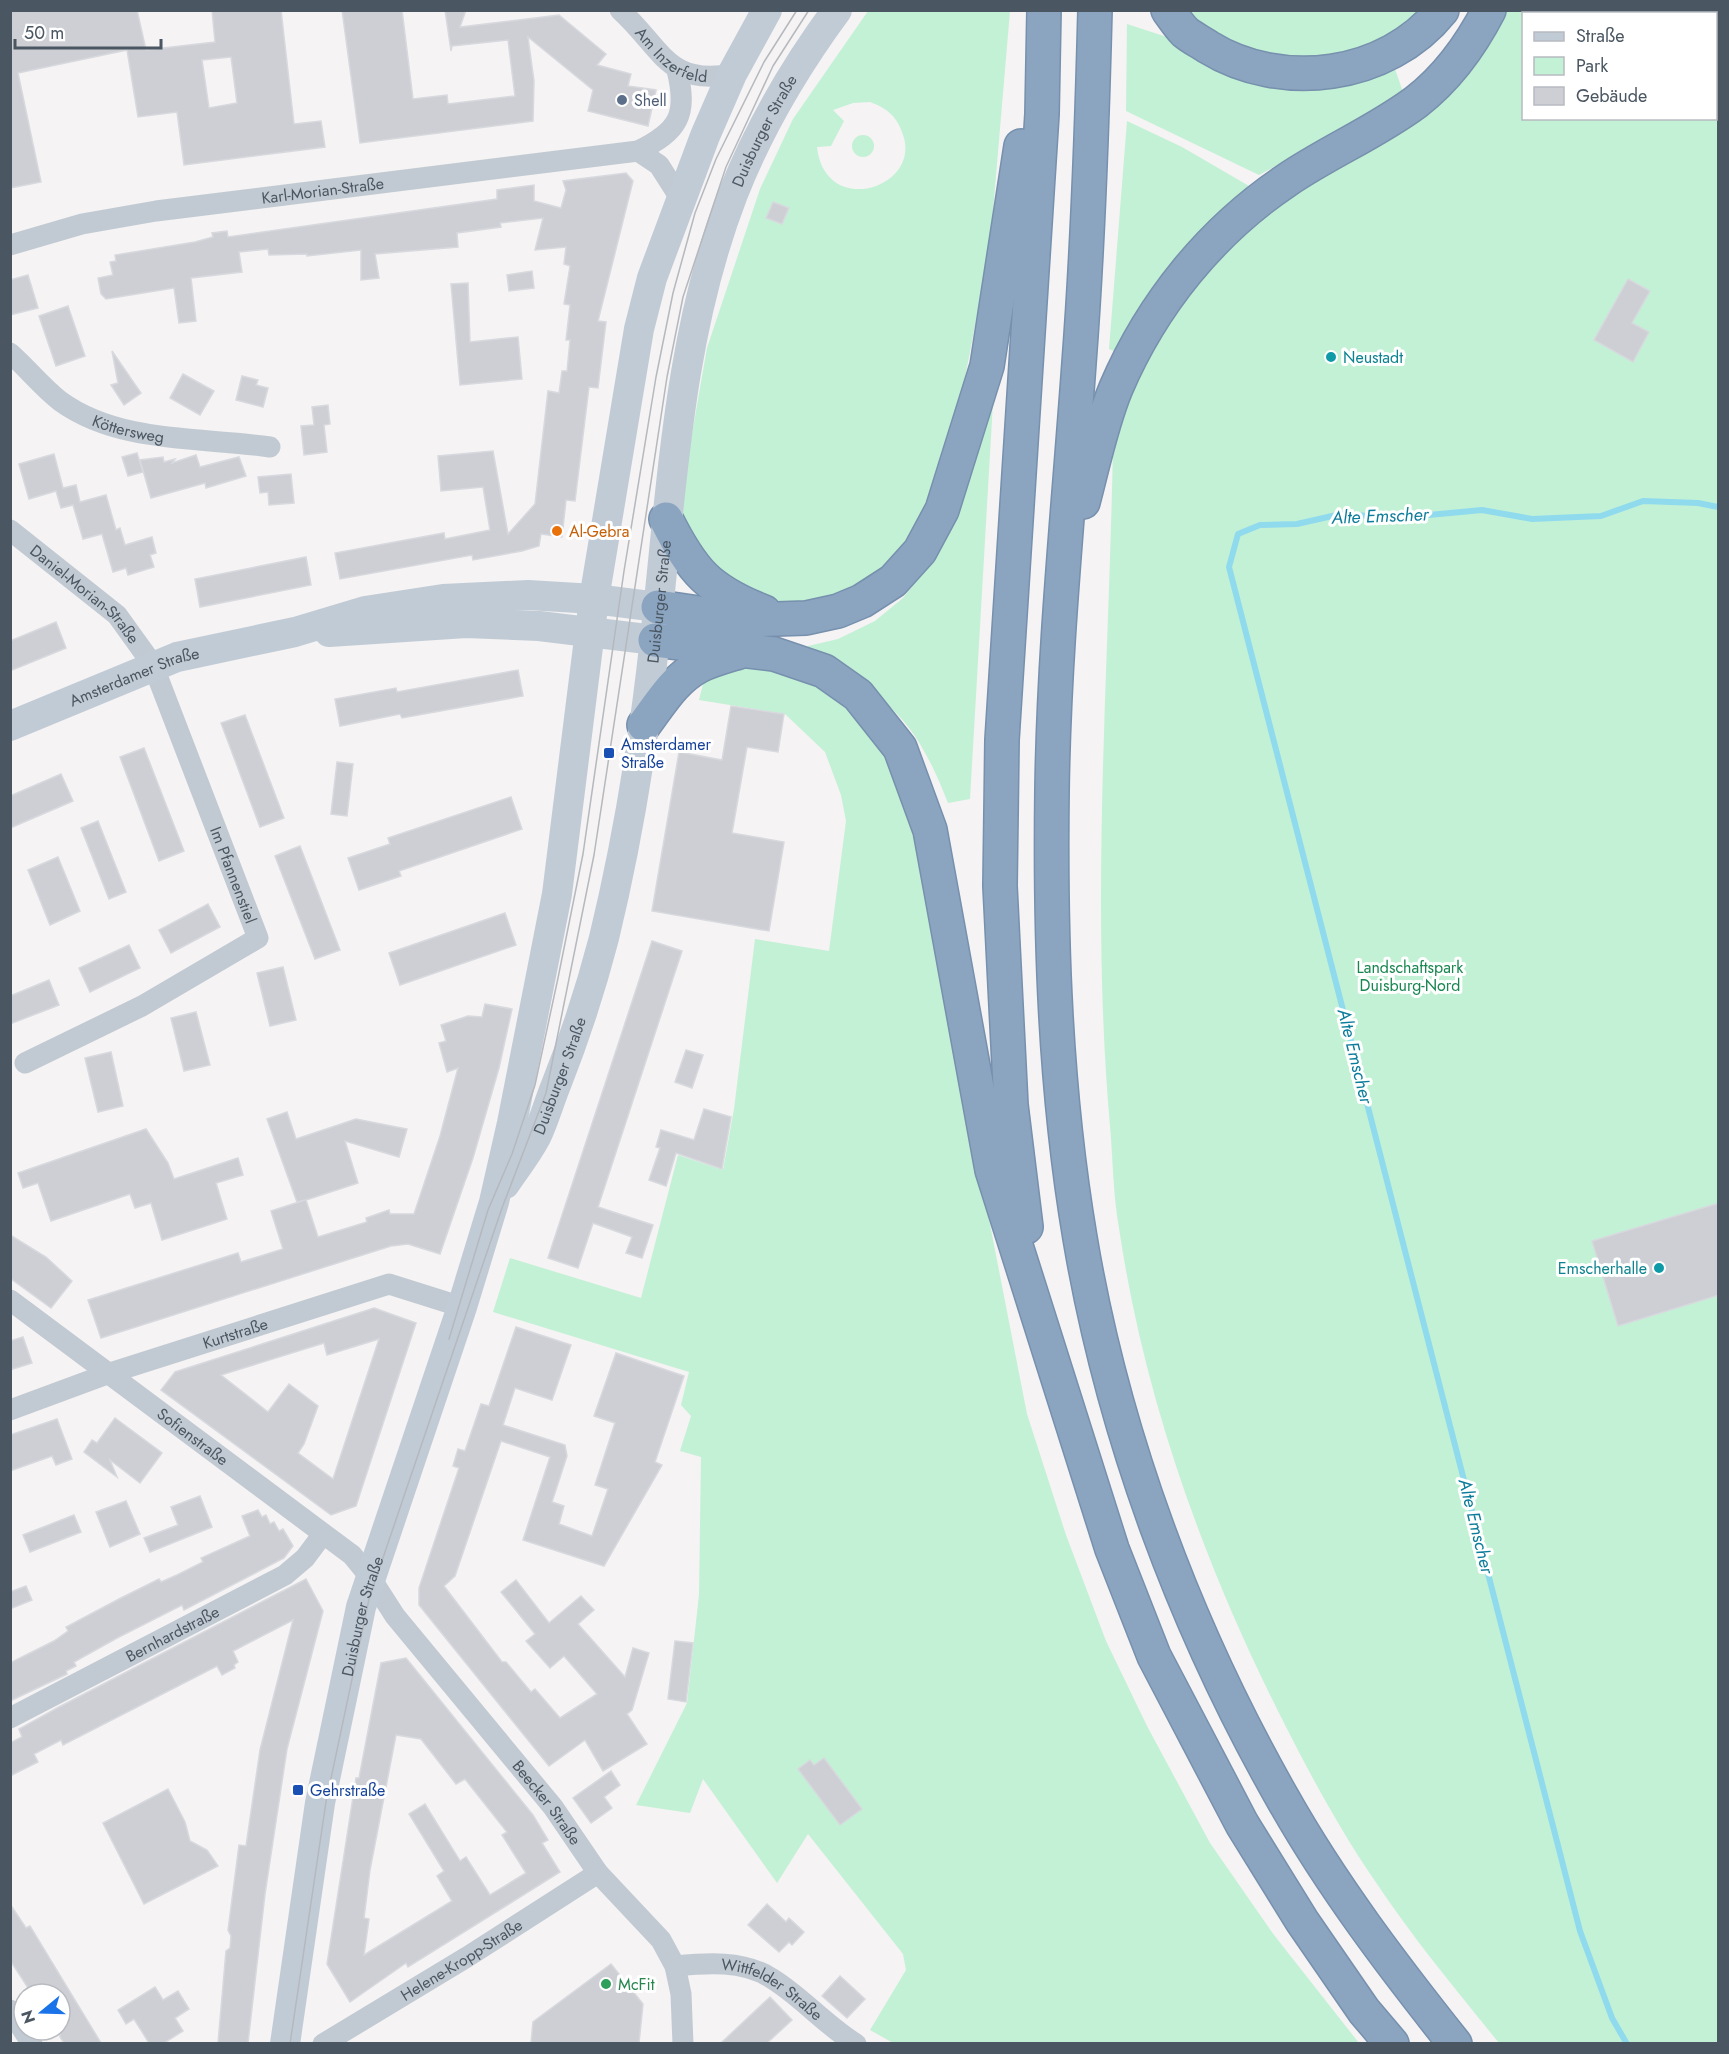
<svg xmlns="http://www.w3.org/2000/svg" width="1729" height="2054" font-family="Jost,sans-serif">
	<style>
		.green { fill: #c3f1d5; fill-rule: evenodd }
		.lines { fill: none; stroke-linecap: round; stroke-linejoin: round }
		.stream { stroke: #90daee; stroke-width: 6 }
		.building { fill: #cdcfd5; stroke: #d7d9de; stroke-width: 1.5; fill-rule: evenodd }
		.highway-casing { stroke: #7690ad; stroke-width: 36 }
		.street { stroke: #c1cad2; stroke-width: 21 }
		.secondary { stroke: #c1cbd6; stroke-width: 30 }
		.highway { stroke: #8ba5c1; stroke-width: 33 }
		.tram { stroke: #b5b8bd; stroke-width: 1.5 }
		.service-dot { fill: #5c6f8a; stroke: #fff; stroke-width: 2 }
		.culture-dot { fill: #0f9aa8; stroke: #fff; stroke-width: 2 }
		.food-dot { fill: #e8710a; stroke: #fff; stroke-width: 2 }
		.transit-dot { fill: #1a4fb4; stroke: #fff; stroke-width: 2 }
		.leisure-dot { fill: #2e9e5b; stroke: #fff; stroke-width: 2 }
		.labels { text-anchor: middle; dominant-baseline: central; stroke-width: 6; stroke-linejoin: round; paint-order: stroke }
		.street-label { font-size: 16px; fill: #4a5661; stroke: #fff }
		.service-label { font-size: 16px; fill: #4e5e75; stroke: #fff; text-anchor: start }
		.culture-label { font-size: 16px; fill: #0d838f; stroke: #fff; text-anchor: start }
		.food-label { font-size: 16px; fill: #c56008; stroke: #fff; text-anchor: start }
		.transit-label { font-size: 16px; fill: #164399; stroke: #fff; text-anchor: start }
		.park-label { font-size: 16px; fill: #17864f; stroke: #fff }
		.leisure-label { font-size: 16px; fill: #27864d; stroke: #fff; text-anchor: start }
		.water-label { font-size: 18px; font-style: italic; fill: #0c7c9b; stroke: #fff }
	</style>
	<rect width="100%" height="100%" fill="#f5f3f3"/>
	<g class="green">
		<path d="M868 11H1010L990 246 958 415 932 499 908 546 863 590 792 606 757 600 723 583 681 532 680 502 707 348 760 189 793 119ZM870 102C886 108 896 115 902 132 925 187 825 220 817 147L831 146 844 121 833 110 853 103Z"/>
		<path d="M1184 11H1423C1389 40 1359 52 1315 57 1306 58 1296 61 1287 60 1249 57 1213 34 1184 11Z"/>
		<path d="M1504 11H1718V2043H1499C1456 1990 1413 1938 1375 1881 1338 1827 1307 1769 1278 1711 1202 1559 1144 1397 1119 1228 1113 1194 1113 1160 1110 1126 1090 900 1109 672 1113 445L1129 395 1157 339 1183 296 1249 228 1301 187 1455 84 1493 38ZM1524 14H1716V118H1524Z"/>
		<polygon points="1127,24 1176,40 1259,83 1288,89 1321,88 1394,66 1403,92 1370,115 1259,175 1126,111"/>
		<polygon points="1127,121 1182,147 1249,186 1202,230 1116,352 1109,349"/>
		<circle cx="863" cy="146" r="11"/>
		<path d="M993 402 970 799 948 803C915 718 888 695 807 656L808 646 838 639 875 621 903 598 930 564Z"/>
		<path d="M736 666C755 668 777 669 795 675 842 692 885 740 901 786 907 802 910 819 914 835L1027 1414 1066 1535 1106 1641 1147 1726 1210 1843 1274 1935 1359 2043 895 2044 870 2030 906 1970 903 1954 808 1834 777 1883 703 1779 690 1813 636 1805 687 1703 699 1595 701 1457 680 1451 691 1416 681 1405 689 1372 493 1312 510 1258 641 1298 678 1155 723 1170 734 1109 755 939 829 951 846 821 841 795 825 752 785 714 699 700 706 672Z"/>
	</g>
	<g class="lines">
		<polyline class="stream" points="1627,2044 1612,2018 1580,1931 1229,567 1238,534 1260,525 1297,524 1341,514 1397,518 1482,510 1532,519 1601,516 1643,501 1698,503 1718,507"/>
	</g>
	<g class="building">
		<path d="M10 10H137L146 50 215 42 212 10H281L294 124 321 121 325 147 184 165 177 112 138 117 127 50 18 73 41 182 10 188ZM231 57 237 103 209 108 202 60Z"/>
		<polygon points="342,10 402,10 413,99 447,95 448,104 515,96 508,40 452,46 451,51 445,10 466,10 460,27 559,15 606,54 597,65 631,74 628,86 656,90 648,126 588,111 593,90 528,37 534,81 533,121 360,143"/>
		<polygon points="626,173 633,181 598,321 606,322 598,388 589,387 575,501 566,500 562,537 541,534 539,546 522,551 473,560 472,555 340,579 335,553 444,533 445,539 490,530 483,487 441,491 438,456 493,451 508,534 535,504 548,391 559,393 562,371 567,371 570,340 566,340 570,305 564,304 570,266 564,264 566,247 535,250 543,218 500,223 501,227 457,233 458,247 375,254 379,278 361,280 361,250 307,256 307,254 269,255 268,249 239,252 242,272 191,278 196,321 179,323 174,288 106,299 101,294 98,278 113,275 110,262 116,261 115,255 195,242 213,237 212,233 227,231 228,237 497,199 497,190 534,185 534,201 561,208 566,190 563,181"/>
		<polygon points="773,202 789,208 782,224 766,218"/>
		<polygon points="532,271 534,288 509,291 507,275"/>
		<polygon points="28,275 38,308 10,315 10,280"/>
		<polygon points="1628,279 1650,291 1632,323 1649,332 1633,362 1594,340"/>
		<polygon points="468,283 470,342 518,337 522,379 460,385 451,284"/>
		<polygon points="68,306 85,356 56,366 39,316"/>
		<polygon points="112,351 141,393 124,405 111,385 118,383"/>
		<polygon points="183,374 214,391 200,415 170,398"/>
		<polygon points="242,376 258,380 256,385 268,388 263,407 236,400"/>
		<polygon points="328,405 330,424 324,425 327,452 304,455 301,426 314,425 312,407"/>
		<polygon points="137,453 143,472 128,476 122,457"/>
		<polygon points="54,454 63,488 76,485 80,502 106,495 116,530 120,528 125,545 152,537 156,553 150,555 154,567 128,575 126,568 113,572 102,534 83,539 73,505 61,508 56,491 29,499 19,464"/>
		<polygon points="196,455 200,467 239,457 246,476 206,488 205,483 151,498 140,460 163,457 164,462 175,459 172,463"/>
		<polygon points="291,474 294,503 269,505 268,492 260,493 258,477"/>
		<polygon points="306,557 311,585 200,607 195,579"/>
		<polygon points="56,622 66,648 10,671 10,641"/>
		<polygon points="518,670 523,696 402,718 400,714 340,726 335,699 396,688 397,692"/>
		<polygon points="731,706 784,714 778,752 747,747 732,833 784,842 769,931 652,911 679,752 722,760"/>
		<polygon points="245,715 284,818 260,827 221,723"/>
		<polygon points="144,748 184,851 159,861 120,757"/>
		<polygon points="337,762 353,764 347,816 331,814"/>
		<polygon points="61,774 73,801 10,828 10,796"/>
		<polygon points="511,797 522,829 399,871 401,876 359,890 348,858 390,844 388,838"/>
		<polygon points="98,821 126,892 109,899 81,828"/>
		<polygon points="300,846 340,950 315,959 275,856"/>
		<polygon points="58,857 80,911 50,925 28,870"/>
		<polygon points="208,904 220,927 171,953 159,930"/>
		<polygon points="505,913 516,945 400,985 389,953"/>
		<polygon points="652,941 682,951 598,1207 653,1225 642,1258 626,1253 632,1237 593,1223 578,1268 548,1258"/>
		<polygon points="129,945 140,968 90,992 79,968"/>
		<polygon points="283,967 296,1020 270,1026 257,973"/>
		<polygon points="49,980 59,1005 10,1024 10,996"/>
		<polygon points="485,1004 512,1009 499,1068 473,1158 440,1254 408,1244 391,1246 101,1338 88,1300 238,1253 241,1262 283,1249 271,1211 305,1200 297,1202 267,1119 287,1112 296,1139 356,1119 407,1129 399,1157 345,1141 358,1183 306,1200 318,1237 367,1222 366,1218 389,1210 390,1214 414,1214 440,1136 458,1068 447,1072 439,1043 446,1041 441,1025 468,1016 482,1017"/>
		<polygon points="196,1012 210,1065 184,1071 171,1018"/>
		<polygon points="686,1050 703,1055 692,1088 675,1082"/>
		<polygon points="111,1052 123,1106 98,1112 85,1058"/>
		<polygon points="704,1109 731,1117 722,1169 676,1153 666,1186 649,1180 660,1148 656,1147 661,1130 694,1140"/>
		<polygon points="146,1129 168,1163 174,1179 238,1158 243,1175 216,1183 227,1219 162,1240 151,1203 135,1208 130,1194 51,1221 38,1183 23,1188 18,1173"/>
		<polygon points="1719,1203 1719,1295 1618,1326 1592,1241"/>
		<polygon points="10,1235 46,1257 72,1281 51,1308 10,1278"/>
		<path d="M374 1308 416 1323 356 1506 331 1515 161 1390 175 1372ZM379 1339 333 1479 298 1453 304 1444 318 1406 289 1384 268 1412 221 1375 324 1343 327 1355Z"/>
		<polygon points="516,1327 571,1345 552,1400 515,1388 503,1425 565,1445 567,1456 552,1502 564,1506 559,1524 592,1536 608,1489 595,1485 615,1423 594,1416 616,1353 684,1376 655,1462 662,1465 604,1566 523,1540 550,1457 501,1441 455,1576 444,1586 502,1662 506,1662 531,1692 535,1689 560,1718 597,1694 564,1656 550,1668 526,1641 535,1634 501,1592 516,1580 549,1623 581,1596 594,1610 578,1624 625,1677 633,1648 649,1653 632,1710 627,1714 647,1744 603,1771 585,1740 549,1766 419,1605 419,1588 459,1468 453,1466 458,1449 465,1451 481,1404 489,1406"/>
		<polygon points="23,1337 32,1363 10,1370 10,1341"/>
		<polygon points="115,1418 162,1453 140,1483 110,1460 117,1477 84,1452 92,1440 97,1443"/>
		<polygon points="57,1419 72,1459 56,1465 52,1456 10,1471 10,1435"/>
		<polygon points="200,1496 212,1527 150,1552 144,1538 178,1525 171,1507"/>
		<polygon points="126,1501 140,1534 110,1547 96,1512"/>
		<polygon points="258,1510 262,1517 266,1515 270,1524 274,1522 279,1531 283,1529 293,1546 284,1558 184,1610 182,1605 117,1638 74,1662 76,1666 66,1671 67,1674 10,1701 10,1663 54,1641 68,1631 66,1627 119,1599 159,1579 161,1582 177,1575 203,1562 201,1558 250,1536 242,1516"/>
		<polygon points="74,1515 81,1532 30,1552 23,1535"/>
		<polygon points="306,1579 323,1611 287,1749 265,1894 248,2043 218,2043 226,1951 230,1948 231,1936 228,1930 239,1845 246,1846 260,1750 293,1620 233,1651 238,1662 234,1665 235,1668 222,1675 217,1666 63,1745 61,1740 34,1754 38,1762 10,1776 10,1743 22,1737 19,1729 59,1707"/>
		<polygon points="26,1586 32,1600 10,1609 10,1592"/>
		<polygon points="675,1641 693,1643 686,1702 668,1699"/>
		<path d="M406 1658 533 1815 548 1840 542 1843 560 1872 408 1967 406 1963 350 2002 327 1964 356 1778H359L381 1663ZM396 1735 421 1739 456 1784 465 1779 507 1832 502 1835 526 1873 490 1895 466 1857 460 1861 425 1804 409 1814 444 1871 437 1876 452 1901 364 1955 369 1919 364 1918 370 1870Z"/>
		<polygon points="824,1758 862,1809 840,1825 798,1769 810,1760 814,1765"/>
		<polygon points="611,1771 620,1785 604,1797 612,1808 591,1823 573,1798"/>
		<polygon points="168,1789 185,1822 190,1841 207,1850 218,1866 144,1904 103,1823"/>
		<polygon points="10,1904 26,1928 30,1926 101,2043 64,2043 60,2037 60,1994 32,1994 10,1960"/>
		<polygon points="767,1904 786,1922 789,1918 804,1932 792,1945 789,1942 779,1952 748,1925"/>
		<polygon points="611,1964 643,2004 639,2043 531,2043 533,2022"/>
		<polygon points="840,1976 865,1999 847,2018 822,1996"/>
		<polygon points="155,1987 163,2000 178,1991 189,2009 175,2018 183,2031 164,2043 149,2043 134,2019 126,2024 118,2010"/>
		<polygon points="770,1997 792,2020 767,2043 721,2043"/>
	</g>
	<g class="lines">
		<defs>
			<g id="highway">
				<path d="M1095 10C1092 128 1088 246 1079 363 1069 505 1054 648 1052 790 1050 940 1055 1090 1080 1238 1113 1434 1185 1627 1283 1799 1332 1886 1393 1966 1455 2044"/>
				<path d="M1168 10C1173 17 1179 26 1185 32 1192 38 1201 42 1208 47 1281 92 1387 79 1442 10"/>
				<path d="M1083 502C1093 465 1101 424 1116 388 1152 304 1211 231 1287 180 1328 152 1376 132 1416 102 1447 78 1471 45 1489 10"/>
				<path d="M666 519C692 571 708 590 764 612"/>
				<polyline points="658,607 746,620 806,618 838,611 862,601 893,581 920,551 942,510 987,366 1021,146"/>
				<polyline points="655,640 774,654 824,671 858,695 900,748 930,830 992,1170 1112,1549 1154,1656 1242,1824 1302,1921 1364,2011 1392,2044"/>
				<path d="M644 725C660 704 674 679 699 666 711 660 726 656 739 652"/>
				<polyline points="1026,1227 1011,1105 1000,886 1002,740 1042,114 1044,10"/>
			</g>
		</defs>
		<use href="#highway" class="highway-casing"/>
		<g class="street">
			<path id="s1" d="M620 10C662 48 667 86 732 74"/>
			<polyline points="638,151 659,165 680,198"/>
			<path id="s2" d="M10 245 82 224 156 211 638 151C679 131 688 115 677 70"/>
			<path id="s3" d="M10 353C27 368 42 387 60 401 119 444 202 437 270 447"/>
			<path id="s4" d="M10 530 117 615 153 665 258 938 142 1006 25 1063"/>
			<path id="s5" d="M10 1300 352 1555 370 1577 395 1616 553 1807 598 1873 661 1940 675 1966 681 1994 683 2044"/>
			<path id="s6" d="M10 1410 110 1373 389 1284 462 1307"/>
			<path id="s7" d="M10 1718 285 1575 305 1558 323 1534"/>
			<path id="s8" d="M675 1966C706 1963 743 1960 771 1978 801 1996 825 2025 856 2044"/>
			<polyline points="10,2010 32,2044"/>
			<path id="s9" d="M323 2044 467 1957 598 1873"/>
		</g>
		<g class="secondary">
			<polyline points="329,632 466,623 539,626 655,640"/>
			<path id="s10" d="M10 726 177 657 295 632 365 611 443 599 528 595 594 599 658 607"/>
			<path id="s11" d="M505 1184C515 1169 527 1154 536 1137 544 1121 549 1102 556 1085 575 1037 591 988 604 938 628 839 644 740 655 638 672 488 678 336 733 194 759 128 795 67 837 10"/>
			<path id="s12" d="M285 2044 320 1803 361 1607 462 1307 494 1202 512 1123 557 894 594 599 639 329 652 278 705 136 732 74 767 10"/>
		</g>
		<use href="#highway" class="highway"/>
		<g class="tram">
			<polyline points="449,1339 488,1210 512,1154 535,1085 558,978 583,854 624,571 656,377 673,293 695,213 716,159 764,62 797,10"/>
			<polyline points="290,2044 326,1802 369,1599 502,1208 546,1093 594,855 667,377 683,297 726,167 773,66 809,10"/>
		</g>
	</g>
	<circle class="service-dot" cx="622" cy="100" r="6"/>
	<g class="culture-dot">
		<circle cx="1331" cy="357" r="6"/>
		<circle cx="1659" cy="1268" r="6"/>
	</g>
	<circle class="food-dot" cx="557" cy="531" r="6"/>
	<g class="transit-dot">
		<rect x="603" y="747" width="12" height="12" rx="3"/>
		<rect x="292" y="1784" width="12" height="12" rx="3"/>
	</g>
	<circle class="leisure-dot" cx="606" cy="1984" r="6"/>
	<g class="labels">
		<g class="street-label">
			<text stroke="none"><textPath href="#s1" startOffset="70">Am Inzerfeld</textPath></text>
			<text stroke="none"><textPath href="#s11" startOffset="1094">Duisburger Straße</textPath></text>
			<text stroke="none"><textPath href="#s2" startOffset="318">Karl-Morian-Straße</textPath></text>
			<text stroke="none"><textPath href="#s3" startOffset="144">Köttersweg</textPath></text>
			<text stroke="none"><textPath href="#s4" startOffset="99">Daniel-Morian-Straße</textPath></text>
			<text stroke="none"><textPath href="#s11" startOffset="608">Duisburger Straße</textPath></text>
			<text stroke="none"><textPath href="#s10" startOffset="134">Amsterdamer Straße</textPath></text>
			<text stroke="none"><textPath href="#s4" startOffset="423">Im Pfannenstiel</textPath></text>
			<text stroke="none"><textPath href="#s11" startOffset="122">Duisburger Straße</textPath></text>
			<text stroke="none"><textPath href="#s6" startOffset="238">Kurtstraße</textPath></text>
			<text stroke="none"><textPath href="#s5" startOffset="228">Sofienstraße</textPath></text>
			<text stroke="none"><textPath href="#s12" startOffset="435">Duisburger Straße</textPath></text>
			<text stroke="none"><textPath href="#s7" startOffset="183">Bernhardstraße</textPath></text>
			<text stroke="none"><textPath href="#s5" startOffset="742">Beecker Straße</textPath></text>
			<text stroke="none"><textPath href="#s9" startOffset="162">Helene-Kropp-Straße</textPath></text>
			<text stroke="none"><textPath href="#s8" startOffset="104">Wittfelder Straße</textPath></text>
		</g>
		<g class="service-label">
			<text x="634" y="100">Shell</text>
		</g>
		<g class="culture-label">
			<text x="1343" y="357">Neustadt</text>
			<text x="1647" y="1268" text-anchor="end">Emscherhalle</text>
		</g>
		<g class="food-label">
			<text x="569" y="531">Al-Gebra</text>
		</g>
		<g class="transit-label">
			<text x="621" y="744">Amsterdamer<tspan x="621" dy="18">Straße</tspan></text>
			<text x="310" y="1790">Gehrstraße</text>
		</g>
		<g class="park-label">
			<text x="1410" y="967">Landschaftspark<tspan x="1410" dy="18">Duisburg-Nord</tspan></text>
		</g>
		<g class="leisure-label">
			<text x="618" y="1984">McFit</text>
		</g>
		<g class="water-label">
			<text transform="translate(1380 516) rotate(-2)">Alte Emscher</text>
			<text transform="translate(1355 1056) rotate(76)">Alte Emscher</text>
			<text transform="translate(1476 1526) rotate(76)">Alte Emscher</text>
		</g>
	</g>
	<rect width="1729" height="2054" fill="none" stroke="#4a5661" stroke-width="24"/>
	<rect x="1522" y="12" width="195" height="108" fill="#ffffff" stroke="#b7bbc0" stroke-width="1.5"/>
	<rect x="1534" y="32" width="30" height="9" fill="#c1cbd6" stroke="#b7bbc0" stroke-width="1.5"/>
	<text x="1576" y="42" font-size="18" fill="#4a5661">Straße</text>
	<rect x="1534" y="57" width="30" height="18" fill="#c3f1d5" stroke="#b7bbc0" stroke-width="1.5"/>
	<text x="1576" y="72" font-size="18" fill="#4a5661">Park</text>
	<rect x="1534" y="87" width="30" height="18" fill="#cdcfd5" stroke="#b7bbc0" stroke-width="1.5"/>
	<text x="1576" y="102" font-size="18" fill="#4a5661">Gebäude</text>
	<g transform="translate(42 2012) rotate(251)"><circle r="28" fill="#ffffff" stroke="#b7bbc0" stroke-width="1.5"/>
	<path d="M0-4.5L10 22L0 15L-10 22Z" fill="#1a73e8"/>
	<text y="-9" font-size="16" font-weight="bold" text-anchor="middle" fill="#4a5661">N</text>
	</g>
	<path d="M15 39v9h146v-9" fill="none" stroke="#4a5661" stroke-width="3"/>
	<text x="24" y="39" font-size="18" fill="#4a5661" stroke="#ffffff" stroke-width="4.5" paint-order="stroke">50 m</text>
</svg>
